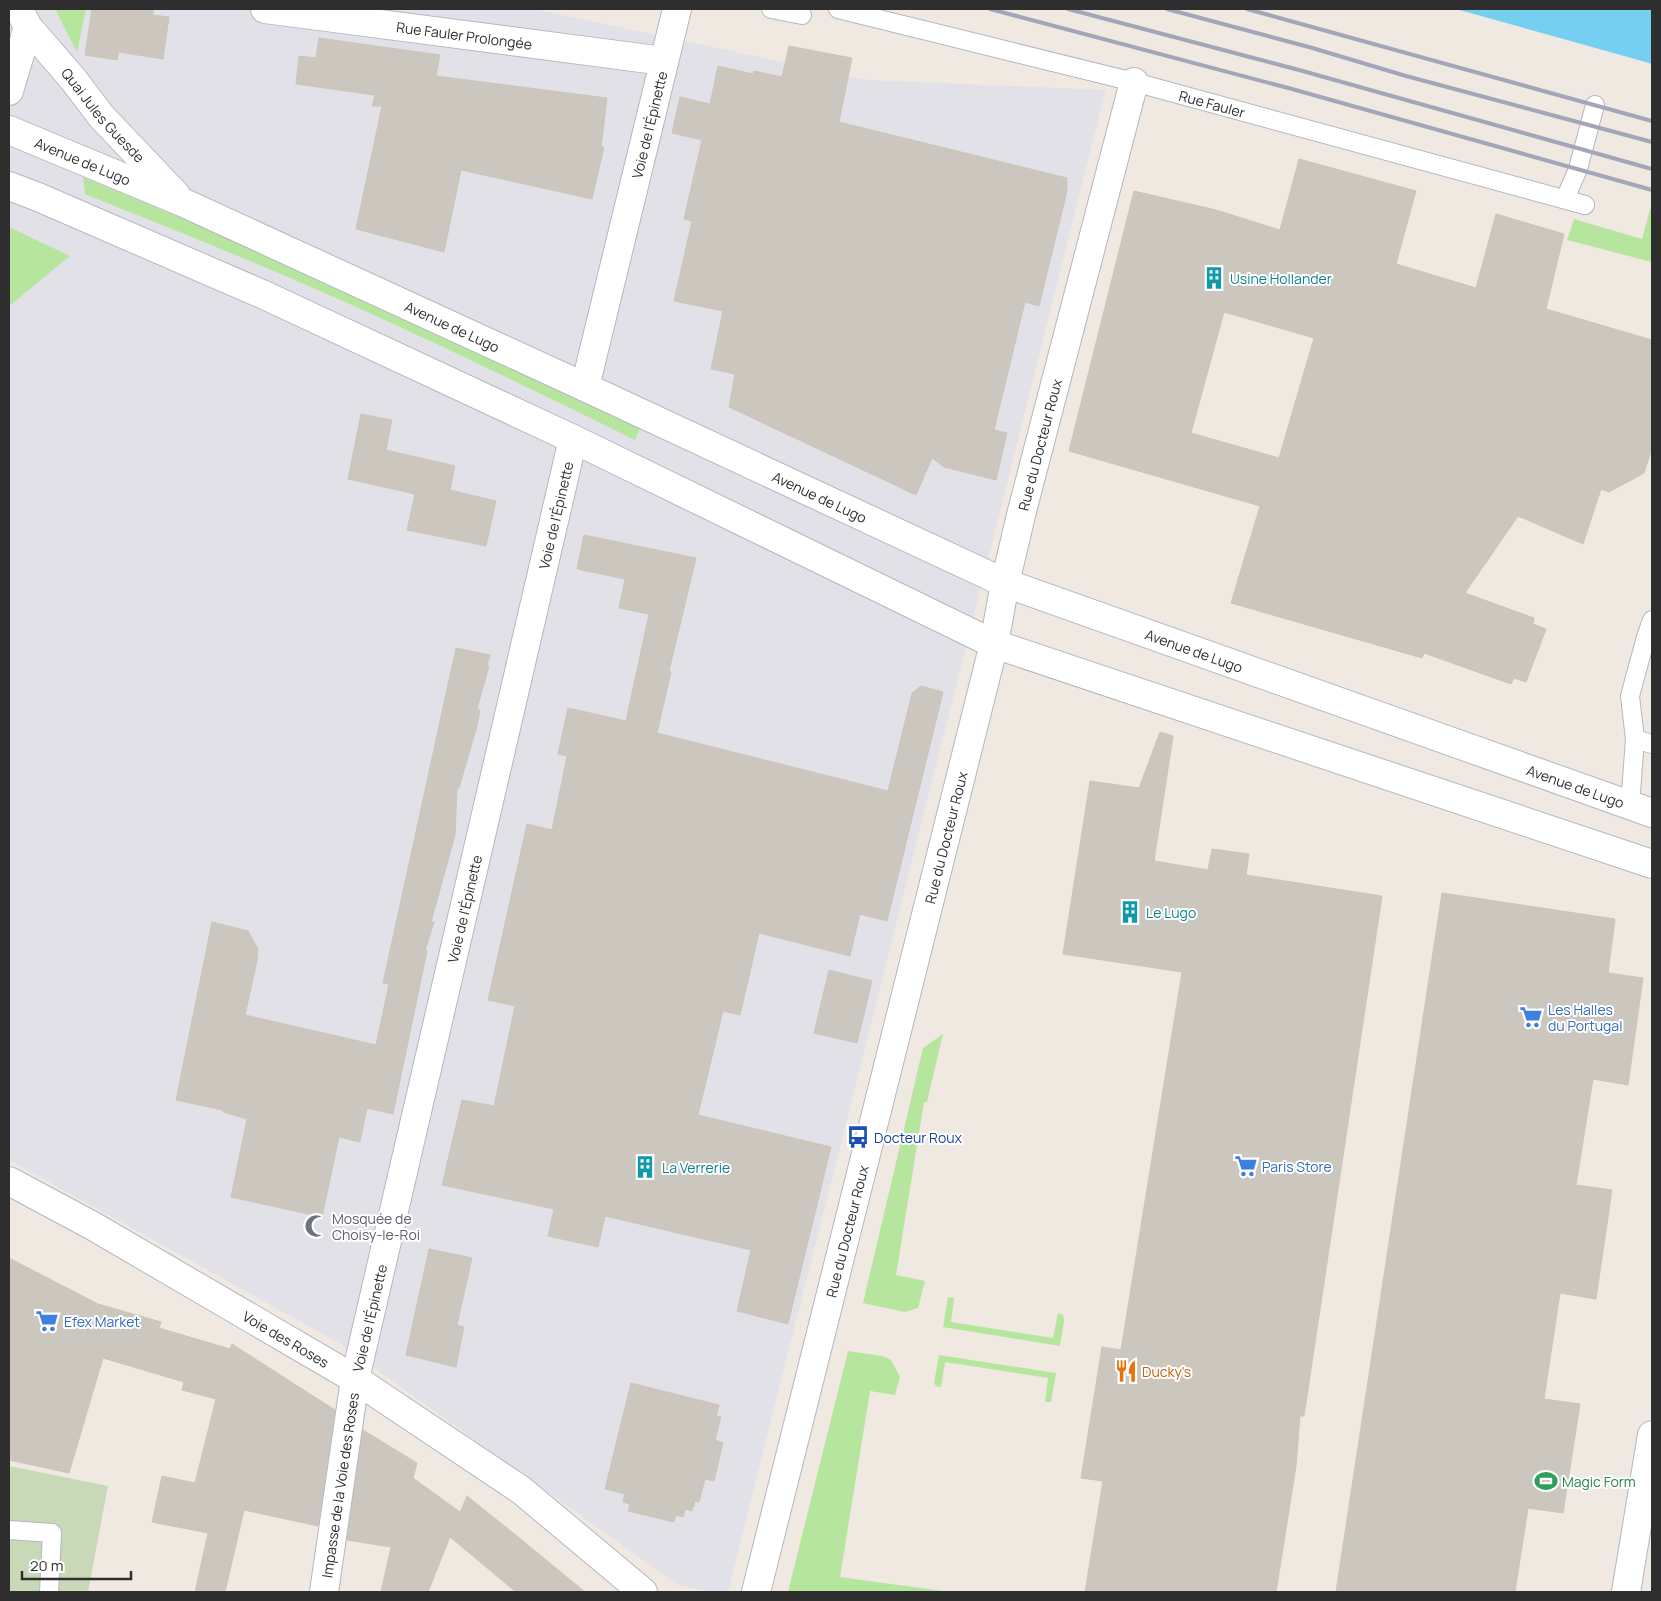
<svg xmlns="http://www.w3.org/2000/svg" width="1661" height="1601" font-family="Manrope,sans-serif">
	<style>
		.industrial { fill: #e3e1e8 }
		.green { fill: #b6e59e }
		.cemetery { fill: #c8d9b8 }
		.water { fill: #75cff0 }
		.building { fill: #cbc7bf; stroke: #cbc5ba; fill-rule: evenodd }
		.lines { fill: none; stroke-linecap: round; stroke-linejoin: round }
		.lane-casing { stroke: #b4b7c1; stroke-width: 20 }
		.street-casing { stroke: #b4b7c1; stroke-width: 30 }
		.secondary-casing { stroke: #b4b7c1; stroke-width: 30 }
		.lane { stroke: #fff; stroke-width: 18 }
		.street { stroke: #fff; stroke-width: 28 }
		.secondary { stroke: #fff; stroke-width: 28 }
		.rail { stroke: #a3a6b8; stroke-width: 4 }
		.labels { text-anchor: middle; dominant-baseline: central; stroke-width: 4; stroke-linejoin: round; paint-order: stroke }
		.street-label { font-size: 14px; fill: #2e2e2e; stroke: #fff }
		.culture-label { font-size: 14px; fill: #0d838f; stroke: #fff; text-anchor: start }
		.shop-label { font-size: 14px; fill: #366cbe; stroke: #fff; text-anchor: start }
		.transit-label { font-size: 14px; fill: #164399; stroke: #fff; text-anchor: start }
		.worship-label { font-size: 14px; fill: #5b616d; stroke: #fff; text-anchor: start }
		.food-label { font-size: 14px; fill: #c56008; stroke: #fff; text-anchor: start }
		.leisure-label { font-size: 14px; fill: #27864d; stroke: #fff; text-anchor: start }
	</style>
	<rect width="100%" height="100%" fill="#efe9e1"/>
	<polygon class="industrial" points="9,9 534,9 867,80 1106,90 728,1592 710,1592 678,1585 339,1343 9,1160"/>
	<g class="green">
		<polygon points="55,9 86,9 77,52"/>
		<path d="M83 177 253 248 641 426 635 440C545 396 456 352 365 311 273 269 179 232 85 194Z"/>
		<polygon points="1650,209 1652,210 1652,262 1567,240 1574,219 1642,239"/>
		<polygon points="9,227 70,256 9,306"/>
		<polygon points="943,1034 927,1102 924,1102 896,1275 925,1281 918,1308 905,1312 863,1303 923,1048"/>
		<polygon points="948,1297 954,1298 951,1322 1053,1338 1058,1313 1063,1315 1064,1321 1060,1346 943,1327"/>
		<polygon points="848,1351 882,1356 891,1360 900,1377 895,1395 870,1391 840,1577 950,1592 788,1592"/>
		<polygon points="939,1355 1056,1373 1051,1402 1045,1402 1048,1378 945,1362 941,1387 936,1386 934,1383"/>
	</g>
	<polygon class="cemetery" points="9,1466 108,1486 88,1592 9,1592"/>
	<polygon class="water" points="1456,9 1652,9 1652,64 1642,61"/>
	<g class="building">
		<polygon points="92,9 153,9 153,15 169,17 163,59 119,52 117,60 85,55"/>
		<polygon points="319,38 440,55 436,76 607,98 601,147 604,147 592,199 461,170 444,252 356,229 382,106 372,106 375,95 296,84 299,56 316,58"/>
		<polygon points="789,46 852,58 839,122 1067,178 1067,191 1039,306 1025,302 994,430 1007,433 996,480 944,467 932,458 916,495 729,407 735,374 711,369 723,311 674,301 692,221 684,219 702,140 672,133 680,97 710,104 718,66 753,74 754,71 782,77"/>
		<path d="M1299 159 1416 191 1396 264 1476 288 1496 214 1564 234 1546 309 1652 340V448L1644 473 1609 492 1601 489 1583 544 1518 516 1465 593 1534 618 1533 624 1546 629 1526 682 1514 678 1511 684 1424 653 1422 658 1231 603 1260 506 1069 451 1134 191 1216 210 1280 230ZM1224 312 1314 338 1279 458 1191 433Z"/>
		<polygon points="361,414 392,420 386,450 455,466 450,490 496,501 486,546 407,530 415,494 348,479"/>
		<polygon points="584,535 696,558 669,671 671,672 657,733 888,791 912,693 921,686 943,692 887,921 860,914 850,956 759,933 740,1015 723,1011 698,1115 831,1147 788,1324 737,1311 751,1250 605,1216 598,1247 548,1236 554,1209 442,1185 462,1100 494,1106 515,1006 488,1000 527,824 552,830 567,756 558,754 568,708 626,721 649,614 619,608 625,579 577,569"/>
		<polygon points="456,648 490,655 487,665 489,666 477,709 480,710 477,726 459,788 457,788 455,835 431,922 434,922 425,951 427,951 393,1114 367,1108 360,1142 339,1137 322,1217 231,1197 247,1119 223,1112 223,1110 176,1100 212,922 248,931 258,949 257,961 245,1015 376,1045 389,984 383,983"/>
		<polygon points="1160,732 1173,736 1154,861 1208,870 1212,849 1249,854 1246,875 1382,896 1304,1416 1300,1416 1296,1466 1276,1592 1085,1592 1103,1481 1081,1478 1102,1347 1121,1350 1182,972 1063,954 1090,781 1139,788"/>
		<polygon points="1442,893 1615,919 1608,973 1643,978 1628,1085 1593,1079 1576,1185 1612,1190 1596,1299 1560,1293 1544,1399 1580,1404 1563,1513 1528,1508 1515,1592 1336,1592"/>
		<polygon points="829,970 872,981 857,1043 814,1033"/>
		<polygon points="429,1249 472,1258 457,1325 464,1327 456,1367 406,1355"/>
		<polygon points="9,1258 98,1304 161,1322 159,1328 230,1349 232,1344 335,1410 318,1526 244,1510 225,1592 195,1592 208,1533 152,1522 162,1476 195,1483 216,1399 182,1390 184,1382 103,1358 69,1473 9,1460"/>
		<polygon points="631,1383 719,1405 716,1416 721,1417 715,1440 723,1443 714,1481 705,1479 699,1502 695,1501 692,1511 685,1509 683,1517 676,1515 674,1522 628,1511 630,1504 623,1502 625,1494 605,1489"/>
		<polygon points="363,1430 417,1463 413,1478 460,1512 428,1592 381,1592 391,1547 347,1540"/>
		<polygon points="467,1496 517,1536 585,1592 516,1592 450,1537"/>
	</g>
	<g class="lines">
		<defs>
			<g id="lane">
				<polyline points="771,9 802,15"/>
				<path id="s1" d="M838 9 1134 82 1585 205"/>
				<polyline points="1565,199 1578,169 1595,105"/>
				<polyline points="1635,739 1652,744"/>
				<polyline points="1630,806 1635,739 1630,696 1646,637 1652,620"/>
				<polyline points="9,1530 52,1533 49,1592"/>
			</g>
			<g id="street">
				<path id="s2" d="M265 9 664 61"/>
				<path id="s3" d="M585 387 677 9"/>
				<path id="s4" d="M9 1181 93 1226 355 1379 521 1490 643 1592"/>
				<path id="s5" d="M324 1592 355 1379 573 439"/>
				<path id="s6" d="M756 1592 994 644 1005 583 1022 511 1134 82"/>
				<polyline points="1626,1592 1652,1435"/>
			</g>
			<g id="secondary">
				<path id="s7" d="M19 9 28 27 73 79 101 116 176 195"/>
				<polyline points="9,91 28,27"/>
				<path id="s8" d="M9 130 182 202 585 387 1005 583 1652 813"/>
				<polyline points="9,186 38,197 262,294 573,439 994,644 1652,864"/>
			</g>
		</defs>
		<use href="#lane" class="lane-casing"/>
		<use href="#street" class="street-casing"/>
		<use href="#secondary" class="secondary-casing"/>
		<use href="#lane" class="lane"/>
		<use href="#street" class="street"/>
		<use href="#secondary" class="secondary"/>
		<g class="rail">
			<polyline points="990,9 1292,89 1652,190"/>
			<polyline points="1068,9 1299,70 1652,169"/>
			<polyline points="1167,9 1309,47 1406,76 1652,142"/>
			<polyline points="1247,9 1652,121"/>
		</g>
	</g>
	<defs>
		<symbol id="building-bare" viewBox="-9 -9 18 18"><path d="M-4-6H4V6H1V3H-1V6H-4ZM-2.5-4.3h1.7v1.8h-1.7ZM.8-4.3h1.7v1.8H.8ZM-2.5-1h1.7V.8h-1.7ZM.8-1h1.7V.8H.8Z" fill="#0f9aa8" stroke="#fff" stroke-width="2.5" paint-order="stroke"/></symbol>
		<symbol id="supermarket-bare" viewBox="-9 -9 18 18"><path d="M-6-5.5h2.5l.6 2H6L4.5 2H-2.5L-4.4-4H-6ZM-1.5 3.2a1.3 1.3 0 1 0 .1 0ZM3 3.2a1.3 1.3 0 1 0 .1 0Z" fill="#3f7fe0" stroke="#fff" stroke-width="2.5" paint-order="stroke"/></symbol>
		<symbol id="bus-bare" viewBox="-9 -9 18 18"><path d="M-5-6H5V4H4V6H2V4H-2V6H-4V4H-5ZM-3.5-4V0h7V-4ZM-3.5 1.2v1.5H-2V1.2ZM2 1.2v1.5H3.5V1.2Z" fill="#1a4fb4" stroke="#fff" stroke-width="2.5" paint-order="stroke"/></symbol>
		<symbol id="mosque-bare" viewBox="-9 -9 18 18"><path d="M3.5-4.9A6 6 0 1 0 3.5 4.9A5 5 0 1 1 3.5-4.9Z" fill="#6b7280" stroke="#fff" stroke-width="2.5" paint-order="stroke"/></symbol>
		<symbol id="restaurant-bare" viewBox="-9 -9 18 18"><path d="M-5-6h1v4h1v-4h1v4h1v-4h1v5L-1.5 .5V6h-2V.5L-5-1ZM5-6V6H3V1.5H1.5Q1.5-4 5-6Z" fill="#e8710a" stroke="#fff" stroke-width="2.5" paint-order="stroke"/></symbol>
		<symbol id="stadium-bare" viewBox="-9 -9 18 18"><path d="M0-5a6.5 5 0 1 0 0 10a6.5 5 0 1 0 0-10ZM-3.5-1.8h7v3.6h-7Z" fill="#2e9e5b" stroke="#fff" stroke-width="2.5" paint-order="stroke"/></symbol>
	</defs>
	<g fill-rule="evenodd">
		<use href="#building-bare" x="1198" y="262" width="32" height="32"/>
		<use href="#building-bare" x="1114" y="896" width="32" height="32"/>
		<use href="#supermarket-bare" x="1515" y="1001" width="32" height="32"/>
		<use href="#bus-bare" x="842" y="1121" width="32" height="32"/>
		<use href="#supermarket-bare" x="1230" y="1150" width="32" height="32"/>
		<use href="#building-bare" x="629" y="1151" width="32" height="32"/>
		<use href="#mosque-bare" x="300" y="1210" width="32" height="32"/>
		<use href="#supermarket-bare" x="31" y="1305" width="32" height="32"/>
		<use href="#restaurant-bare" x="1110" y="1355" width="32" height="32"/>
		<use href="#stadium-bare" x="1530" y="1465" width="32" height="32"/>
	</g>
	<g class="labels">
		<g class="street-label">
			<text stroke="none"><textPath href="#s2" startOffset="201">Rue Fauler Prolongée</textPath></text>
			<text stroke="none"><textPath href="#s1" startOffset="386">Rue Fauler</textPath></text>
			<text stroke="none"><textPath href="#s7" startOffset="136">Quai Jules Guesde</textPath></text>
			<text stroke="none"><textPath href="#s3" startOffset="270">Voie de l'Épinette</textPath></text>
			<text stroke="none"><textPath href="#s8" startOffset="80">Avenue de Lugo</textPath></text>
			<text stroke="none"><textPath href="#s8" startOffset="485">Avenue de Lugo</textPath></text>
			<text stroke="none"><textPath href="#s6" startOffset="1182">Rue du Docteur Roux</textPath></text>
			<text stroke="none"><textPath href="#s8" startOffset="890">Avenue de Lugo</textPath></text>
			<text stroke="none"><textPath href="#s5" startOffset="1102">Voie de l'Épinette</textPath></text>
			<text stroke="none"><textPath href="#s8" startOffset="1295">Avenue de Lugo</textPath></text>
			<text stroke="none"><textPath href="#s8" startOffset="1700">Avenue de Lugo</textPath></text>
			<text stroke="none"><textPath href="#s6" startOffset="778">Rue du Docteur Roux</textPath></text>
			<text stroke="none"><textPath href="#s5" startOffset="698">Voie de l'Épinette</textPath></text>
			<text stroke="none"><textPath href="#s6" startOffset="372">Rue du Docteur Roux</textPath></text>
			<text stroke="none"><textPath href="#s5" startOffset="278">Voie de l'Épinette</textPath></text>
			<text stroke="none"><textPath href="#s4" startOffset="319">Voie des Roses</textPath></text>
			<text stroke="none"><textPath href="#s5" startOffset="108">Impasse de la Voie des Roses</textPath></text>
		</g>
		<g class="culture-label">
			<text x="1230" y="278">Usine Hollander</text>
			<text x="1146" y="912">Le Lugo</text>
			<text x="662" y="1167">La Verrerie</text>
		</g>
		<g class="shop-label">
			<text x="1548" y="1009">Les Halles<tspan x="1548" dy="16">du Portugal</tspan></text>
			<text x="1262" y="1166">Paris Store</text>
			<text x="64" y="1321">Efex Market</text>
		</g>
		<g class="transit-label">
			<text x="874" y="1137">Docteur Roux</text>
		</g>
		<g class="worship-label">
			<text x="332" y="1218">Mosquée de<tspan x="332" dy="16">Choisy-le-Roi</tspan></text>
		</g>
		<g class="food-label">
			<text x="1142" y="1371">Ducky's</text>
		</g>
		<g class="leisure-label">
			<text x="1562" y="1481">Magic Form</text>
		</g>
	</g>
	<rect width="1661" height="1601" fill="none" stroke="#2e2e2e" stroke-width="20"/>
	<path d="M22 1571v8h109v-8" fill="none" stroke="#2e2e2e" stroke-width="2.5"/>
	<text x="30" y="1571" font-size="15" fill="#2e2e2e" stroke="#ffffff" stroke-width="4" paint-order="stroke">20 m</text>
</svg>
